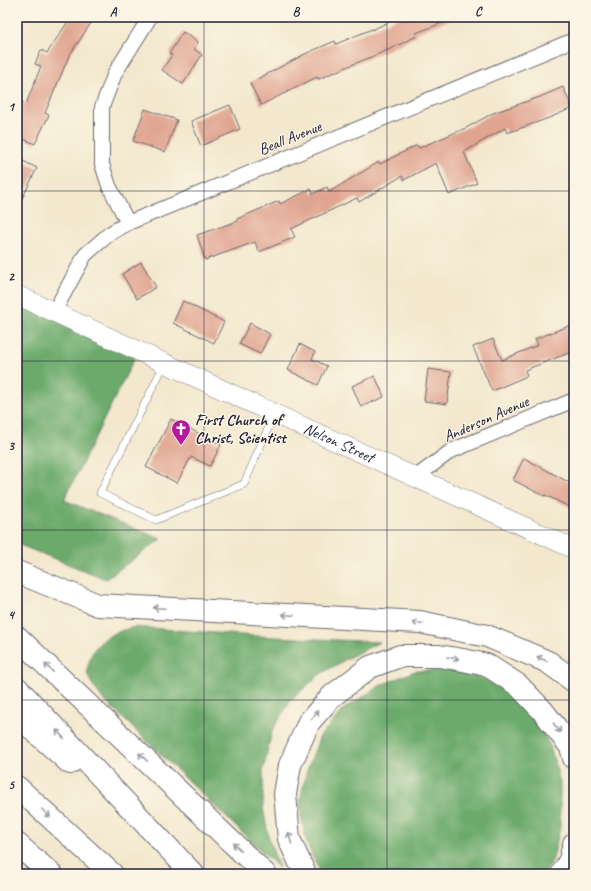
<svg xmlns="http://www.w3.org/2000/svg" width="591" height="891" font-family="Caveat,sans-serif">
	<style>
		.forest { fill: #6caa6c; stroke: #476654 }
		.building { fill: #e0a591 }
		.lines { fill: none; stroke-linecap: round; stroke-linejoin: round }
		.lane-casing { stroke: #6b676e; stroke-width: 8 }
		.street-casing { stroke: #6b676e; stroke-width: 16 }
		.secondary-casing { stroke: #6b676e; stroke-width: 20 }
		.highway-casing { stroke: #6b676e; stroke-width: 24 }
		.lane { stroke: #fff; stroke-width: 7 }
		.street { stroke: #fff; stroke-width: 14 }
		.secondary { stroke: #fff; stroke-width: 19 }
		.highway { stroke: #fff; stroke-width: 22 }
		.oneway { stroke: #9c9ca7 }
		.grid { fill: none; stroke: #22223b; stroke-width: 1; stroke-opacity: 0.55 }
		.labels { text-anchor: middle; dominant-baseline: central; stroke-width: 3; stroke-linejoin: round; paint-order: stroke }
		.street-label { font-size: 16px; fill: #22223b; stroke: #fcf5e5 }
		.poi-label { font-size: 16px; font-weight: bold; fill: #22223b; stroke: #fcf5e5; text-anchor: start }
		.neatline { fill: none; stroke: #22223b; stroke-width: 1.5 }
		.grid-label { font-size: 13px; text-anchor: middle; font-weight: bold; fill: #22223b }
	</style>
	<rect width="100%" height="100%" fill="#fcf5e5"/>
	<filter id="ink" filterUnits="userSpaceOnUse"><feTurbulence type="fractalNoise" baseFrequency=".025" numOctaves="2"/><feDisplacementMap in="SourceGraphic" scale="8" xChannelSelector="R" yChannelSelector="G"/><feConvolveMatrix kernelMatrix="1 2 1 2 8 2 1 2 1" color-interpolation-filters="sRGB"/></filter>
	<filter id="wash" filterUnits="userSpaceOnUse"><feTurbulence type="fractalNoise" baseFrequency=".012" numOctaves="4" result="noise"/><feDisplacementMap in="SourceGraphic" scale="16" xChannelSelector="R" yChannelSelector="G"/><feGaussianBlur stdDeviation="0.9" result="paint"/><feColorMatrix in="noise" values="0 0 0 0 0 0 0 0 0 0 0 0 0 0 0 0 0 1.4 0 .05"/><feComposite in="paint" operator="in"/></filter>
	<g filter="url(#wash)">
		<rect width="100%" height="100%" fill="#f3e8ce"/>
		<g class="forest">
			<polygon points="17,295 138,351 64,500 161,539 106,579 17,544"/>
			<path d="M135 627 254 636 380 642 348 658 319 675 291 700 272 731 263 771V807L269 839 279 868 102 698C97 690 88 681 87 671 87 668 89 663 90 659 96 639 116 631 135 627Z"/>
			<polygon points="446,670 481,677 505,691 532,714 550,746 560,782 560,828 553,859 544,874 321,874 307,844 299,807 306,773 320,736 344,709 381,685 415,671"/>
		</g>
		<g id="blocks">
			<g class="building">
				<polygon points="71,17 95,17 69,56 45,113 49,115 35,144 17,136 17,100 26,104 41,66 35,64 41,50 47,53"/>
				<polygon points="399,17 455,18 416,33 417,36 390,49 318,79 317,77 261,105 250,83 307,53 335,41 336,44 372,29 372,30"/>
				<polygon points="183,32 198,42 194,49 202,55 183,84 162,70 172,55 169,54"/>
				<polygon points="563,87 572,108 549,118 507,133 505,128 464,152 477,183 449,195 436,163 404,180 402,176 359,202 357,198 291,229 295,237 259,252 255,242 205,260 197,235 238,221 237,219 279,201 280,204 311,189 313,194 327,187 329,192 379,162 380,164 417,145 419,148 468,127 493,113 540,97"/>
				<polygon points="230,105 240,129 201,146 191,121"/>
				<polygon points="145,109 177,120 165,152 133,141"/>
				<polygon points="17,158 37,168 17,209"/>
				<polygon points="141,262 156,287 137,299 122,274"/>
				<polygon points="183,301 224,322 214,343 173,323"/>
				<polygon points="250,323 270,334 260,354 239,344"/>
				<polygon points="574,324 574,351 525,370 527,376 492,391 473,347 493,339 502,360 538,345 535,339"/>
				<polygon points="300,344 315,352 312,359 327,366 318,385 288,370"/>
				<polygon points="428,369 451,372 447,404 424,401"/>
				<polygon points="375,376 384,397 361,407 352,386"/>
				<polygon points="171,419 221,445 210,466 191,457 177,483 146,467"/>
				<polygon points="524,458 574,485 574,509 545,495 544,496 513,480"/>
			</g>
		</g>
	</g>
	<g filter="url(#ink)">
		<use href="#blocks" fill-opacity="0" stroke="#6b676e" stroke-width="1"/>
		<g class="lines">
			<defs>
				<polyline id="lane" points="165,363 100,493 156,520 244,484 274,415"/>
				<g id="street">
					<polyline points="128,223 109,186 102,164 102,107 115,73 150,17"/>
					<polyline points="54,312 85,255 109,234 128,223 574,40"/>
					<polyline points="416,477 451,451 574,400"/>
				</g>
				<g id="secondary">
					<path id="s1" d="M17 295 275 414 574 549"/>
				</g>
				<g id="highway">
					<polyline points="17,572 98,605 420,622 487,636 548,662 574,681"/>
					<polyline points="17,637 265,874"/>
					<polyline points="17,688 193,874"/>
					<polyline points="17,715 70,763"/>
					<polyline points="17,787 112,874"/>
					<polyline points="17,844 51,874"/>
					<polyline points="305,874 289,839 285,794 290,765 309,722 332,696 370,667 400,656 439,656 463,660 487,665 518,685 542,710 571,747 574,758"/>
					<polyline points="562,874 570,860 574,844"/>
				</g>
			</defs>
			<use href="#lane" class="lane-casing"/>
			<use href="#street" class="street-casing"/>
			<use href="#secondary" class="secondary-casing"/>
			<use href="#highway" class="highway-casing"/>
			<use href="#lane" class="lane"/>
			<use href="#street" class="street"/>
			<use href="#secondary" class="secondary"/>
			<use href="#highway" class="highway"/>
		</g>
		<defs><path id="oneway-shaft" d="M-6 0H5M1.5-3L5.5 0L1.5 3" fill="none" stroke-width="1.6" stroke-linecap="round" stroke-linejoin="round"/></defs>
		<g class="oneway">
			<use href="#oneway-shaft" transform="translate(159 608) rotate(-177)"/>
			<use href="#oneway-shaft" transform="translate(288 615) rotate(-177)"/>
			<use href="#oneway-shaft" transform="translate(418 623) rotate(-174)"/>
			<use href="#oneway-shaft" transform="translate(453 658) rotate(8)"/>
			<use href="#oneway-shaft" transform="translate(542 659) rotate(-156)"/>
			<use href="#oneway-shaft" transform="translate(49 668) rotate(-136)"/>
			<use href="#oneway-shaft" transform="translate(315 715) rotate(-49)"/>
			<use href="#oneway-shaft" transform="translate(557 728) rotate(53)"/>
			<use href="#oneway-shaft" transform="translate(60 734) rotate(-133)"/>
			<use href="#oneway-shaft" transform="translate(143 757) rotate(-136)"/>
			<use href="#oneway-shaft" transform="translate(46 813) rotate(42)"/>
			<use href="#oneway-shaft" transform="translate(290 838) rotate(-104)"/>
			<use href="#oneway-shaft" transform="translate(237 847) rotate(-136)"/>
		</g>
	</g>
	<path class="grid" d="M204 17V874M387 17V874M17 191H574M17 361H574M17 530H574M17 700H574"/>
	<defs>
		<symbol id="church-pin" viewBox="-11 -11 22 30"><path d="M0 17L-7.5 6A9.5 9.5 0 1 1 7.5 6Z" fill="#b5179e" stroke="#fcf5e5"/><path d="M-1.2-6h2.4v3.5h3.3v2.4h-3.3V6h-2.4V-.1h-3.3v-2.4h3.3Z" fill="#fff"/></symbol>
	</defs>
	<g fill-rule="evenodd">
		<use href="#church-pin" x="170" y="418" width="22" height="30"/>
	</g>
	<g class="labels">
		<g class="street-label">
			<text transform="translate(290 138) rotate(-22)">Beall Avenue</text>
			<text transform="translate(486 419) rotate(-24)">Anderson Avenue</text>
			<text stroke="none"><textPath href="#s1" startOffset="354">Nelson Street</textPath></text>
		</g>
		<g class="poi-label">
			<text x="195" y="420">First Church of<tspan x="195" dy="18">Christ, Scientist</tspan></text>
		</g>
	</g>
	<rect width="591" height="891" fill="none" stroke="#fcf5e5" stroke-width="44"/>
	<rect x="22" y="22" width="547" height="847" class="neatline"/>
	<g class="grid-label">
		<text x="113" y="16">A</text>
		<text x="296" y="16">B</text>
		<text x="478" y="16">C</text>
		<text x="11" y="111">1</text>
		<text x="11" y="281">2</text>
		<text x="11" y="450">3</text>
		<text x="11" y="619">4</text>
		<text x="11" y="789">5</text>
	</g>
</svg>
